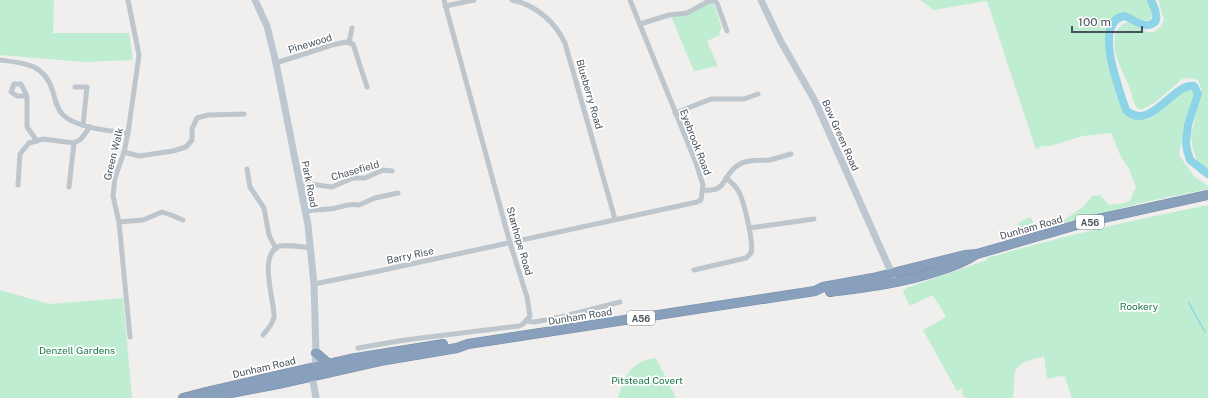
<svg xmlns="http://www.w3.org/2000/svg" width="1208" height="398" font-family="'Public Sans',sans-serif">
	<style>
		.green { fill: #bfedd1 }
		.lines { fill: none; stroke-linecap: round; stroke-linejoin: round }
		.stream { stroke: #8ed4e7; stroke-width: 1.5 }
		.river { stroke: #8ed4e7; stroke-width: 8 }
		.highway-casing { stroke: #748ca7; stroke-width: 10 }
		.street { stroke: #bdc6cd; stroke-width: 5 }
		.secondary { stroke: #bdc7d1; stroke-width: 7 }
		.highway { stroke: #88a0bb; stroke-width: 9 }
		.labels { text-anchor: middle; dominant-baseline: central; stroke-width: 3.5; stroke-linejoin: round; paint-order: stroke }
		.shield { fill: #fff; stroke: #7e858c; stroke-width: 1 }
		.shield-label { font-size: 9px; font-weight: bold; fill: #47515b }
		.street-label { font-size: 10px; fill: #47515b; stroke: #fff }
		.park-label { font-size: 10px; fill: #1b794b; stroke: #fff }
	</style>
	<rect width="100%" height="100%" fill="#f1eeee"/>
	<g class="green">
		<polygon points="0,0 54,0 53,33 129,33 133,60 85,62 0,55"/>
		<polygon points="920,0 1152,0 1154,4 1151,20 1141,21 1123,14 1107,39 1119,94 1128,115 1148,119 1187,89 1194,92 1184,130 1179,155 1194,176 1208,186 1208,189 1145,202 1068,222 1018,233 1017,224 1030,217 1034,224 1046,222 1054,223 1064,220 1084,206 1092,196 1100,195 1109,205 1119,204 1130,201 1136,187 1129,169 1121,157 1111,133 1083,136 1050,146 1042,146 1036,150 987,1 934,10"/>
		<path d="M1158 0H1208V169L1198 162 1193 150 1191 136 1197 110 1202 96 1201 88 1198 80 1191 78 1182 79 1156 102 1143 109H1138C1132 103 1133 96 1130 89 1123 69 1110 54 1116 32 1119 26 1124 23 1130 21L1147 32H1154L1160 27 1164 20Z"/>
		<polygon points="708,3 712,3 714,5 722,28 719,31 720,35 707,41 718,66 694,71 671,16"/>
		<path d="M1208 205V398H1072L1065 377 1060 376 1047 379 1044 356 1024 362 1015 370 1013 398H966L962 394 963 388 957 391 923 330 946 317 933 295 910 306 903 292 906 288 987 260V258C1060 237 1133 220 1208 205Z"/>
		<polygon points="0,290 49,304 123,298 132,398 0,398"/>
		<path d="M656 358 676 398H618C624 376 631 361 656 358Z"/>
	</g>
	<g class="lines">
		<polyline class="stream" points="1189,303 1205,332"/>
		<path class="river" d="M1151 0C1153 5 1156 10 1156 15 1158 24 1148 27 1141 24 1135 22 1131 18 1124 16 1092 23 1120 91 1126 110 1150 133 1174 82 1194 86L1198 94 1188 125 1186 142 1187 150 1190 160 1208 174"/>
		<defs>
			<g id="highway">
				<path d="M830 292C868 287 902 283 938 271 951 267 964 262 975 255"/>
				<polyline points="316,353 329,364"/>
				<polyline points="183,398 206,392 350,359 443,344"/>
				<polyline points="205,398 278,384 380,361 457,348 468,344 815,291 823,287 873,278 965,255 977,254 1094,220 1208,195"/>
			</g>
		</defs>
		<use href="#highway" class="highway-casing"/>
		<g class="street">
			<polyline points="128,0 139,55 128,133 124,152 115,178 113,196 119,222 130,337"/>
			<path d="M512 0C536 5 555 22 565 43L615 219"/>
			<polyline points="445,6 474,0"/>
			<polyline points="640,24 669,15 687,13 709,1 714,1 717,3 727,31"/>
			<polyline points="349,43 352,28"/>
			<path d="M0 60C26 63 45 64 53 92 55 100 57 109 63 115 77 128 109 131 128 133"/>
			<polyline points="276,63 332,45 346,42 353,44 367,87"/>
			<polyline points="75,87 87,87 83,125"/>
			<polyline points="27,96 17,96 11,92 14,84 21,84 27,96 27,127 37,141"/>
			<polyline points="675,113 711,99 744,99 758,94"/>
			<polyline points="124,152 139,156 173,151 186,147 192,140 192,129 197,118 208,115 244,114"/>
			<polyline points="247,169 250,187 264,208 269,235 276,249"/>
			<polyline points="18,185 20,154 29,143 43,139 74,143 81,139 90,127"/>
			<polyline points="69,187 74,143"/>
			<polyline points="300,187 310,184 332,187 353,178 365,178 383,170 392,171"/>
			<path d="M703 190C729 193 721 174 740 164 749 159 761 161 770 160 777 158 784 156 791 154"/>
			<path d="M305 211C313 210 320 210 328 209 339 209 348 202 359 205L375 198 398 193"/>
			<polyline points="119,222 143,220 162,212 171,215 183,220"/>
			<polyline points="749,228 814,219"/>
			<path d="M694 270 746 258 751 253C754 242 744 202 739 192 736 186 731 182 726 178"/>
			<polyline points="314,284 379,271 697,202 701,200 703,185 696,163 630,0"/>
			<polyline points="526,321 534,322 557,318 620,302"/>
			<path d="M263 335C267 330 273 324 274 317 275 302 257 253 280 246 285 245 304 247 311 248"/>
			<polyline points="358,348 405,340 519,326 523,324 530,316 527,297 510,243 444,0"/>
		</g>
		<g class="secondary">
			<polyline points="255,0 267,26 276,63 308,225 314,284 316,353 315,366 312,376 316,398"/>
			<polyline points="761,0 780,40 815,101 892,274 894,283"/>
		</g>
		<use href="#highway" class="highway"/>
	</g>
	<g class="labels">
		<g class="shield">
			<rect x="1076" y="215" width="28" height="14" rx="3"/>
			<rect x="627" y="311" width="28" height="14" rx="3"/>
		</g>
		<g class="shield-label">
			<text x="1090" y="222">A56</text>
			<text x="641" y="318">A56</text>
		</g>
		<g class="street-label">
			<text transform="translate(310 43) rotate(-17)">Pinewood</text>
			<text transform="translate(590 94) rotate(74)">Blueberry Road</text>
			<text transform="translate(841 135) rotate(66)">Bow Green Road</text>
			<text transform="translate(696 142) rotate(69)">Eyebrook Road</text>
			<text transform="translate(113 154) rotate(-76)">Green Walk</text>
			<text transform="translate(355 170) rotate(-16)">Chasefield</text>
			<text transform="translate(310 184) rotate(79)">Park Road</text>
			<text transform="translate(1031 227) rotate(-16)">Dunham Road</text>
			<text transform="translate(520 241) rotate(74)">Stanhope Road</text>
			<text transform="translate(410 255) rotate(-12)">Barry Rise</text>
			<text transform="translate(580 316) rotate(-9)">Dunham Road</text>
			<text transform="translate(264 367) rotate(-13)">Dunham Road</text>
		</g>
		<g class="park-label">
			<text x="1139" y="306">Rookery</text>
			<text x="77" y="350">Denzell Gardens</text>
			<text x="647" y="380">Pitstead Covert</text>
		</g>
	</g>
	<path d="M1072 26v6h70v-6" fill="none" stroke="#47515b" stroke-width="2"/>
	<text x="1078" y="26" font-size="12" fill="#47515b" stroke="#ffffff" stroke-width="3" paint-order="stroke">100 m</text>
</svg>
